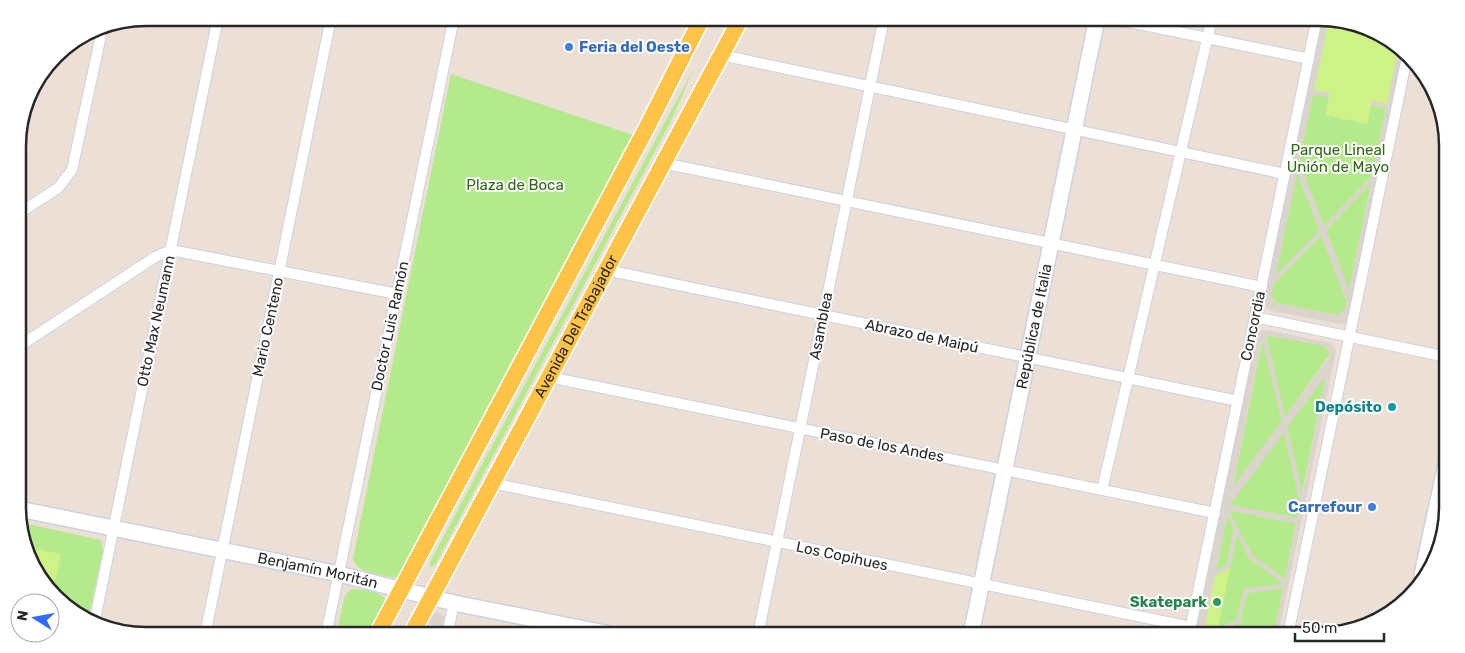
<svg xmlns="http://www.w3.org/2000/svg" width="1465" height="653" font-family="Rubik,sans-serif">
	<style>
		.green { fill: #b4e98c }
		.pitch { fill: #cef286 }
		.plaza { fill: #dbd4cd; fill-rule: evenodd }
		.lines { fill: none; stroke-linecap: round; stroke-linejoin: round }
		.street-casing { stroke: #cbd2e2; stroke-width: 12 }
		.secondary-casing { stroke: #cbd2e2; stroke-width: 18 }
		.primary-casing { stroke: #fff; stroke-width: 19 }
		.street { stroke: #fff; stroke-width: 10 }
		.secondary { stroke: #fff; stroke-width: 15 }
		.primary { stroke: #ffc348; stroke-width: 16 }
		.shop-dot { fill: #3f7fe0; stroke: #fff; stroke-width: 2 }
		.culture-dot { fill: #0f9aa8; stroke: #fff; stroke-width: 2 }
		.leisure-dot { fill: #2e9e5b; stroke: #fff; stroke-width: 2 }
		.labels { text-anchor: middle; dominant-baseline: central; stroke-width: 4; stroke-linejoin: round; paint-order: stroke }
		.shop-label { font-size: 15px; font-weight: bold; fill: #366cbe; stroke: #fff; text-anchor: start }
		.park-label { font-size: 15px; fill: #2c6911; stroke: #fff }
		.street-label { font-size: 15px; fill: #272727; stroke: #fff }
		.culture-label { font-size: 15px; font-weight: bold; fill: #0d838f; stroke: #fff; text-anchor: end }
		.leisure-label { font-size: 15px; font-weight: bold; fill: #27864d; stroke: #fff; text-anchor: end }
		.rim { fill: none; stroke: #272727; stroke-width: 2.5 }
	</style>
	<rect width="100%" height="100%" fill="#ece0d6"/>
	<g class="green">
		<polygon points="694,68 670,123 435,565 430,567 430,562"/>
		<path d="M451 74 636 136 401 577 397 578C384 575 355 574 353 558Z"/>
		<polygon points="1313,94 1329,97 1326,115 1367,124 1371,105 1386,108 1372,176 1324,226 1299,162"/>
		<polygon points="1297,172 1320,231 1275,276"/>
		<polygon points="1371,183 1349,290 1326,230"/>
		<polygon points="1321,235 1347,301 1345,309 1337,315 1276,303 1271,296 1274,283"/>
		<polygon points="1266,335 1325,346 1330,354 1285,417"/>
		<polygon points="1263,337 1282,422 1233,487"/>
		<polygon points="1326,375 1302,493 1287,427"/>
		<polygon points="1284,431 1300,503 1297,518 1229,505"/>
		<polygon points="1228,510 1296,523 1285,579 1252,555"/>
		<polygon points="1227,515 1234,528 1227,565 1216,571"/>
		<polygon points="19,522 101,540 103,550 88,619 44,585"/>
		<polygon points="1237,533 1249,558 1284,584 1244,589 1237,620 1203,635 1230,568"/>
		<polygon points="1283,588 1274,635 1257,635 1259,628 1247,625 1244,635 1213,635 1240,623 1247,593"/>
		<path d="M352 589C363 589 382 591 387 602L372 635H336L345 595Z"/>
	</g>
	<g class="pitch">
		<polygon points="1329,20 1368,27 1398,51 1387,105 1371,102 1367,124 1326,115 1330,93 1314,90"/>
		<polygon points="28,547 61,554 56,580 41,577"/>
		<polygon points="1230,568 1218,628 1203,635 1215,576"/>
	</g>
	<g class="plaza">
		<path d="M1323 18 1329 20 1314 90 1330 93 1329 97 1313 94 1299 162 1324 226 1372 176 1386 109 1371 105V101L1387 104 1398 51 1402 53 1348 318 1345 324H1340L1272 311 1266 307 1264 301ZM1297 173 1320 230 1276 275ZM1370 184 1371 185 1349 289 1326 230ZM1321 235 1347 301 1345 309 1337 315 1276 303 1271 296 1274 283Z"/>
		<path d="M1266 330 1331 343 1336 351 1278 635H1274L1283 588 1247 593 1240 623 1213 635H1195L1256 339 1260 331ZM1266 335 1325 346 1330 354 1329 358 1285 417ZM1262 339 1282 421 1233 486V485ZM1326 376 1303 492H1302L1287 427ZM1284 432 1300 503 1297 518 1230 505ZM1229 510 1296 523 1285 579 1252 555ZM1227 516 1234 528 1227 565 1216 571ZM1237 534 1249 558 1283 584 1244 589 1237 620 1203 635 1215 576 1230 568Z"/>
		<polygon points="435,612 440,613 444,617 441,635 428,632 432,625 426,621"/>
	</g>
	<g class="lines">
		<defs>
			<g id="street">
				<polyline points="1110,18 1309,59"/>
				<polyline points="721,55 1285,174"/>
				<polyline points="663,163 1262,287"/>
				<polyline points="18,214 58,188 72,170 103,26"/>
				<polyline points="606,270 1238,401"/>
				<polyline points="1255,317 1447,357"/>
				<polyline points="18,347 155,257 171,250 397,294"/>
				<polyline points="549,377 1215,513"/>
				<polyline points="492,483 1191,627"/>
				<polyline points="1102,490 1212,18"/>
				<polyline points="94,624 218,18"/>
				<polyline points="205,635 331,18"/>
				<polyline points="326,635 454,18"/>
				<polyline points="447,635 454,603"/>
				<polyline points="758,635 884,18"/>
				<polyline points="1189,635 1317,18"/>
				<polyline points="1288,635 1407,57"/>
			</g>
			<g id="secondary">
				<polyline points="18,411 18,427"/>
				<path id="s1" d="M19 509 339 574 454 603 615 635"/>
				<polyline points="1422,575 1447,459"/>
				<path id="s2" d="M971 635 1097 18"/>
			</g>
			<g id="primary">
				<polyline points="377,635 646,129 702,18"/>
				<path id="s3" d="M411 635 741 18"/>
			</g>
		</defs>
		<use href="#street" class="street-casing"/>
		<use href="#secondary" class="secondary-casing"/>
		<use href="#primary" class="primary-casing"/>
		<use href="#street" class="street"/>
		<use href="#secondary" class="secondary"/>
		<use href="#primary" class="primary"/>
	</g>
	<g class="shop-dot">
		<circle cx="569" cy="47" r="5"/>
		<circle cx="1372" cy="507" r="5"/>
	</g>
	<circle class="culture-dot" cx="1392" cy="407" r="5"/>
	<circle class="leisure-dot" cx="1217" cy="602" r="5"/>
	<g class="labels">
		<g class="shop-label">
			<text x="579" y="47">Feria del Oeste</text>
			<text x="1362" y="507" text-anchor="end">Carrefour</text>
		</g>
		<g class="park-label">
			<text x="1338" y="150">Parque Lineal<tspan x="1338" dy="17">Unión de Mayo</tspan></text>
			<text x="515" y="185">Plaza de Boca</text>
		</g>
		<g class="street-label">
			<text transform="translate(156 321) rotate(-78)">Otto Max Neumann</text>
			<text transform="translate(390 326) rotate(-78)">Doctor Luis Ramón</text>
			<text stroke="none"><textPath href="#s3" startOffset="350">Avenida Del Trabajador</textPath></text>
			<text transform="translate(821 326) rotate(-79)">Asamblea</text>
			<text stroke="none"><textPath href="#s2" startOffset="315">República de Italia</textPath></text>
			<text transform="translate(1253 326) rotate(-78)">Concordia</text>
			<text transform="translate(268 327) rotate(-78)">Mario Centeno</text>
			<text transform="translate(922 336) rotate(12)">Abrazo de Maipú</text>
			<text transform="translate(882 445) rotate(11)">Paso de los Andes</text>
			<text transform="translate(842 556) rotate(12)">Los Copihues</text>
			<text stroke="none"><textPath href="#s1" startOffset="305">Benjamín Moritán</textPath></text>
		</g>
		<g class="culture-label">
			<text x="1382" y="407">Depósito</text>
		</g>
		<g class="leisure-label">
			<text x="1207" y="602">Skatepark</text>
		</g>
	</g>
	<path d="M0 0H1465V653H0ZM146 26H1319A120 120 0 0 1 1439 146V507A120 120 0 0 1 1319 627H146A120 120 0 0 1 26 507V146A120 120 0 0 1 146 26Z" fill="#fff" fill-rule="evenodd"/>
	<path class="rim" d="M146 26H1319A120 120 0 0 1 1439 146V507A120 120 0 0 1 1319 627H146A120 120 0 0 1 26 507V146A120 120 0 0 1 146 26Z"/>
	<g transform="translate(35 618) rotate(281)"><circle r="24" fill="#ffffff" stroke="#a9a9a9"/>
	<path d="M0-4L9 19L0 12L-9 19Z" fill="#306aff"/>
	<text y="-8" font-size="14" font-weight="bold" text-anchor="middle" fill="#272727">N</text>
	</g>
	<path d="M1295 633v8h89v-8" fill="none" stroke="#272727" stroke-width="2.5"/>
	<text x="1302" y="633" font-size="15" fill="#272727" stroke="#ffffff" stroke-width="4" paint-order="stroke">50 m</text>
</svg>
